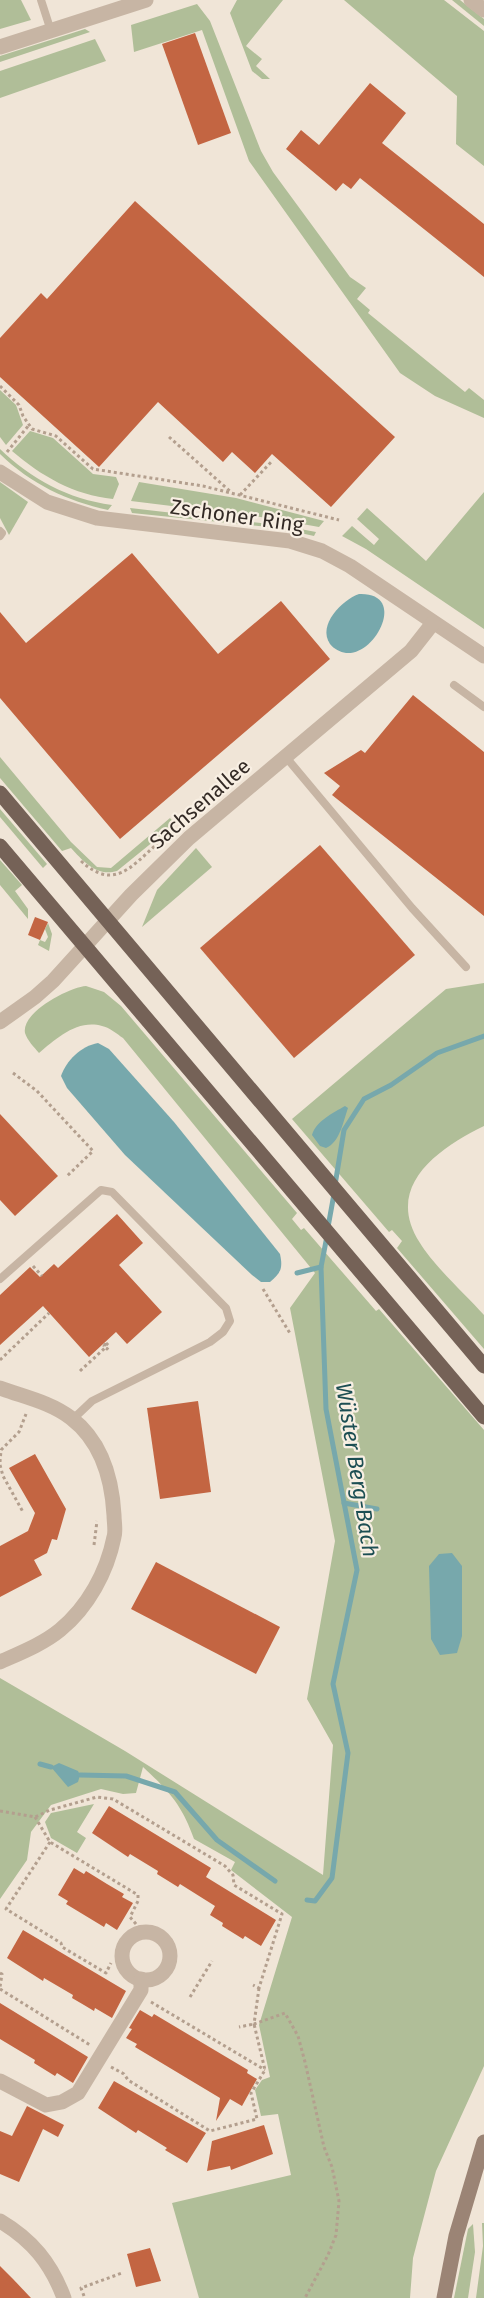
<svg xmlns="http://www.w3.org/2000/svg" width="484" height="2298" font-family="'Fira Sans',sans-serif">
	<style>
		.green { fill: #b0be98 }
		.water { fill: #77a8ac }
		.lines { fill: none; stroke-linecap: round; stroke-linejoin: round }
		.stream { stroke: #77a8ac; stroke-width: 5 }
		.building { fill: #c36542 }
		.path { stroke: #b39f8e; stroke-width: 3; stroke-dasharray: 3 3; stroke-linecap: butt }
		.service { stroke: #c7b5a4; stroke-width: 8 }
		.minor { stroke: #c7b5a4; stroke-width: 15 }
		.secondary { stroke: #9b8475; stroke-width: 15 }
		.primary { stroke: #756257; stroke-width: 15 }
		.labels { text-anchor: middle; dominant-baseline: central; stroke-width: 4.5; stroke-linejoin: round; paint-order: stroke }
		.street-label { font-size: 21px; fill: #332a25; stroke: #f8efe3 }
		.water-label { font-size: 22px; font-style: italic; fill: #1c4e53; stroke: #f8efe3 }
	</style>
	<rect width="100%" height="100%" fill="#f0e5d7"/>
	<g class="green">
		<polygon points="0,0 21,0 31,20 0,29"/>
		<polygon points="237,0 283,0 246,46 262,59 256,66 270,79 262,79 252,71 230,13"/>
		<polygon points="344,0 444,0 484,31 484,166 456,144 457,96"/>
		<polygon points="452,0 460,0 484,19 484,26"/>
		<polygon points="197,4 210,21 261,151 273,172 350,277 366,288 357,299 370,310 368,313 465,392 469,388 484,400 484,418 435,396 400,373 249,161 202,30 134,52 131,25"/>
		<polygon points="85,29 90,32 0,62 0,56"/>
		<polygon points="95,39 106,61 0,98 0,71"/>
		<polygon points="0,390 16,405 23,425 6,445 0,437"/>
		<path d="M30 431 53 438 93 474 116 477 119 484 113 499C74 495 41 476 12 451Z"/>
		<path d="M0 449C31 479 68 499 112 505L108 510C67 501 31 484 0 454Z"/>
		<polygon points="0,482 28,502 9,535 0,518"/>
		<polygon points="139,482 236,498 324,521 319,527 269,518 131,501"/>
		<polygon points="484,492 484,629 366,549 342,536 352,526 374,545 379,539 357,519 367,508 426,561"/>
		<polygon points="130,508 279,525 316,532 314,536 278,528 132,513"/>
		<path d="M0 757 71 842 97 867 111 868 170 818 175 824 117 871C97 877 84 862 71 848L62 851 0 778Z"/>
		<polygon points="0,809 47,864 43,868 0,817"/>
		<polygon points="196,848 212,867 142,927 157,890"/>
		<polygon points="0,860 22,885 15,891 28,909 28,919 0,885"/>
		<polygon points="48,923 52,934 49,951 38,945 40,940 45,942 48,937 45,929"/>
		<path d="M484 983V1126C439 1148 383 1186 420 1243 434 1266 465 1294 484 1315V1349L397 1248 402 1241 392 1230 389 1232 292 1119 446 989Z"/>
		<path d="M86 986 104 992 121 1006 297 1213 292 1219 301 1230 304 1228 376 1311 379 1309 484 1430V2066L436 2171 413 2258 410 2298H199L172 2203 291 2175 278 2114 261 2116 255 2090 262 2080 270 2077 259 2025 292 1917 231 1870 235 1862 194 1839C182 1805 169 1791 143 1767L136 1793 123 1794 101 1789 51 1805 31 1832 27 1860 0 1899V1678L125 1751 323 1875 333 1745 307 1699 335 1541 290 1308 315 1273 123 1038C117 1034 109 1027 102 1026 77 1019 56 1039 39 1053 34 1047 27 1040 25 1033 21 1012 70 987 86 986Z"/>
		<polygon points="94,1804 77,1832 86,1838 77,1853 51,1838 45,1822 51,1813"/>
		<polygon points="482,2223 484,2223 484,2298 476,2298 483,2246"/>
		<polygon points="473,2224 475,2252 468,2298 454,2298 468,2229"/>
	</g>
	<g class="water">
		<path d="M359 594C408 592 376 656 346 653 340 652 334 649 330 644 317 625 342 600 359 594Z"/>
		<path d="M98 1043 109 1049 174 1122 280 1254C283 1268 281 1273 270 1282H261L252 1275 125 1155 67 1088 61 1076C66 1061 81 1046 98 1043Z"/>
		<path d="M345 1106 348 1108C343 1122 340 1142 326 1148L320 1146 312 1135C316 1121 333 1113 345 1106Z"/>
		<polygon points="452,1553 462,1566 462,1636 457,1653 440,1655 431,1639 429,1566 439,1554"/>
		<polygon points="59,1763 78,1771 80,1775 78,1782 68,1787 51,1767"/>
	</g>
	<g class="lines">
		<g class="stream">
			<polyline points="335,1185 344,1130 364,1099 391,1085 437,1053 484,1036"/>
			<polyline points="328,1227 334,1194"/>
			<polyline points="297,1273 321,1267"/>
			<polyline points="344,1503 377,1509"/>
			<polyline points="40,1764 51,1767"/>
			<polyline points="80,1775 126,1776 175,1792 217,1840 275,1881"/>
			<polyline points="307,1900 315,1901 332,1878 348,1753 333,1684 357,1570 326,1409 321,1267 327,1236"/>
		</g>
	</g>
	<g class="building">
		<polygon points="195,33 231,133 198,145 162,44"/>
		<polygon points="370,83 406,113 382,143 484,224 484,277 360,178 351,189 343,183 336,191 286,149 301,130 319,145"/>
		<polygon points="135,201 395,437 331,507 272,454 255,473 232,452 223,462 158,402 99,467 0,377 0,338 41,293 47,299"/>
		<polygon points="132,553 218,654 281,601 330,659 120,839 0,698 0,612 26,643"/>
		<polygon points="413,695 484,752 484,916 332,795 340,786 324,773 361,750 365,753"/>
		<polygon points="320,845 415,955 294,1058 200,948"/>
		<polygon points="35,917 48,922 40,940 28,935"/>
		<polygon points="0,1114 58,1176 15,1216 0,1200"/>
		<polygon points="117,1214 143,1243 119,1265 162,1312 127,1344 116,1332 89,1357 43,1306 0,1345 0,1295 30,1267 40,1277 54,1264 58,1268"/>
		<polygon points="198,1401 211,1492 160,1499 147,1408"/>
		<polygon points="35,1454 66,1509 57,1540 52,1539 47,1553 34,1560 42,1575 0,1597 0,1546 28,1531 35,1513 9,1468"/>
		<polygon points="156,1562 280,1627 256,1674 131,1609"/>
		<polygon points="109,1806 211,1868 206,1877 276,1920 261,1946 245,1936 243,1939 222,1926 223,1923 210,1915 215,1906 180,1884 178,1887 157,1874 158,1871 130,1854 128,1857 92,1833"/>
		<polygon points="74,1868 84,1874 86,1871 107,1884 124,1894 122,1897 133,1903 117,1930 106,1923 104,1927 66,1904 68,1901 58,1895"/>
		<polygon points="23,1930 126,1991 112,2018 95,2008 94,2011 84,2005 72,1998 73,1995 44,1978 43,1981 7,1958"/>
		<polygon points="0,2003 88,2057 73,2083 57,2073 55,2076 34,2063 35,2060 0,2039"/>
		<polygon points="140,2010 152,2017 154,2014 248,2070 247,2073 257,2079 242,2106 230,2099 216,2121 220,2098 135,2047 137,2044 126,2038 132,2029 129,2028"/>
		<polygon points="114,2081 206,2133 187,2163 165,2150 167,2148 138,2130 136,2133 98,2108"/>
		<polygon points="27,2106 64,2125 58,2137 43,2129 19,2182 0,2174 0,2131 12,2136"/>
		<polygon points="264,2125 273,2154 231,2170 230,2166 207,2171 212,2141"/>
		<polygon points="150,2248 161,2281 136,2287 127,2254"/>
		<polygon points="0,2266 13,2279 31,2298 0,2298"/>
	</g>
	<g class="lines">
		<g class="path">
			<polyline points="0,386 19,405 23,416 32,429 56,436 93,469 203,486 339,520"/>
			<polyline points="169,437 231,492"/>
			<polyline points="7,452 29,425"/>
			<polyline points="240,495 273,460"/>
			<path d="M81 861C114 891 131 867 157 844"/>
			<polyline points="13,1073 37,1091 93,1151 66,1177"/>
			<polyline points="33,1266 42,1276"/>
			<polyline points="263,1289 291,1335"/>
			<polygon points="106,1343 109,1346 107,1349 104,1346"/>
			<polyline points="0,1360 49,1313"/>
			<polyline points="80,1371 105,1348"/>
			<polyline points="0,1462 1,1450 19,1432 26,1414"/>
			<polyline points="0,1465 3,1476 23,1512"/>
			<polyline points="94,1545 97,1521"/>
			<polyline points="0,1811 35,1817 50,1810 97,1797 113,1799 225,1866 233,1875 234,1885 282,1914 259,1988 253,1985"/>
			<polyline points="35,1817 50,1842 138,1895 138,1901 130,1917 142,1931"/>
			<polyline points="50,1842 6,1909 61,1943 62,1947 106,1973 111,1963"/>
			<polyline points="0,1973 2,1974 0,1987"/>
			<polyline points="259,1988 254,2024 285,2013 298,2036 305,2062 324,2147 332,2167 339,2201 336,2235 328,2255 305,2298"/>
			<polyline points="0,1989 90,2045"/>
			<polyline points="190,1997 212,1961"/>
			<polyline points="151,2002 265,2070"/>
			<polyline points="111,2067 124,2074 128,2080 210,2131 257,2119 251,2093 265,2070 254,2024 239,2027"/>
			<polyline points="84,2296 81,2288 122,2273"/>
		</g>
		<g class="service">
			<polyline points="41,0 51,31"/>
			<polyline points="0,531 2,533 0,536"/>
			<polyline points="454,685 484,707"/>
			<polyline points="285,756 412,908 466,967"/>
			<polyline points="0,1279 101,1190 112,1192 226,1308 230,1321 223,1332 210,1342 92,1401 73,1419"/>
		</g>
		<g class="minor">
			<polyline points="471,0 484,10"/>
			<polyline points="0,47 146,0"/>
			<polyline points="0,472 47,502 97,518 290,541 322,551 350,566 484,656"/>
			<polyline points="0,1022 35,997 53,981 131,895 189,838 411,651 433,623"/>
			<path d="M0 1388C24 1397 50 1402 71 1418 101 1441 112 1479 114 1515 114 1522 116 1531 114 1537 107 1572 88 1607 60 1630 43 1644 20 1653 0 1662"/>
			<circle cx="146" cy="1956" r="24"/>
			<polyline points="0,2081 46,2105 62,2102 78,2093 141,1990 141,1979"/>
			<path d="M0 2221C32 2240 51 2263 64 2298"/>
		</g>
		<polyline class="secondary" points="444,2298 456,2236 484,2142"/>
		<g class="primary">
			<polyline points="0,793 484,1366"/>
			<polyline points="0,846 484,1417"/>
		</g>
	</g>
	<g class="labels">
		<g class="street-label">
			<text transform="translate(237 516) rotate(8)">Zschoner Ring</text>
			<text transform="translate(200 804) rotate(-41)">Sachsenallee</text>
		</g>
		<g class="water-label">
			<text transform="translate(357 1470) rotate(81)">Wüster Berg-Bach</text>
		</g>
	</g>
</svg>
